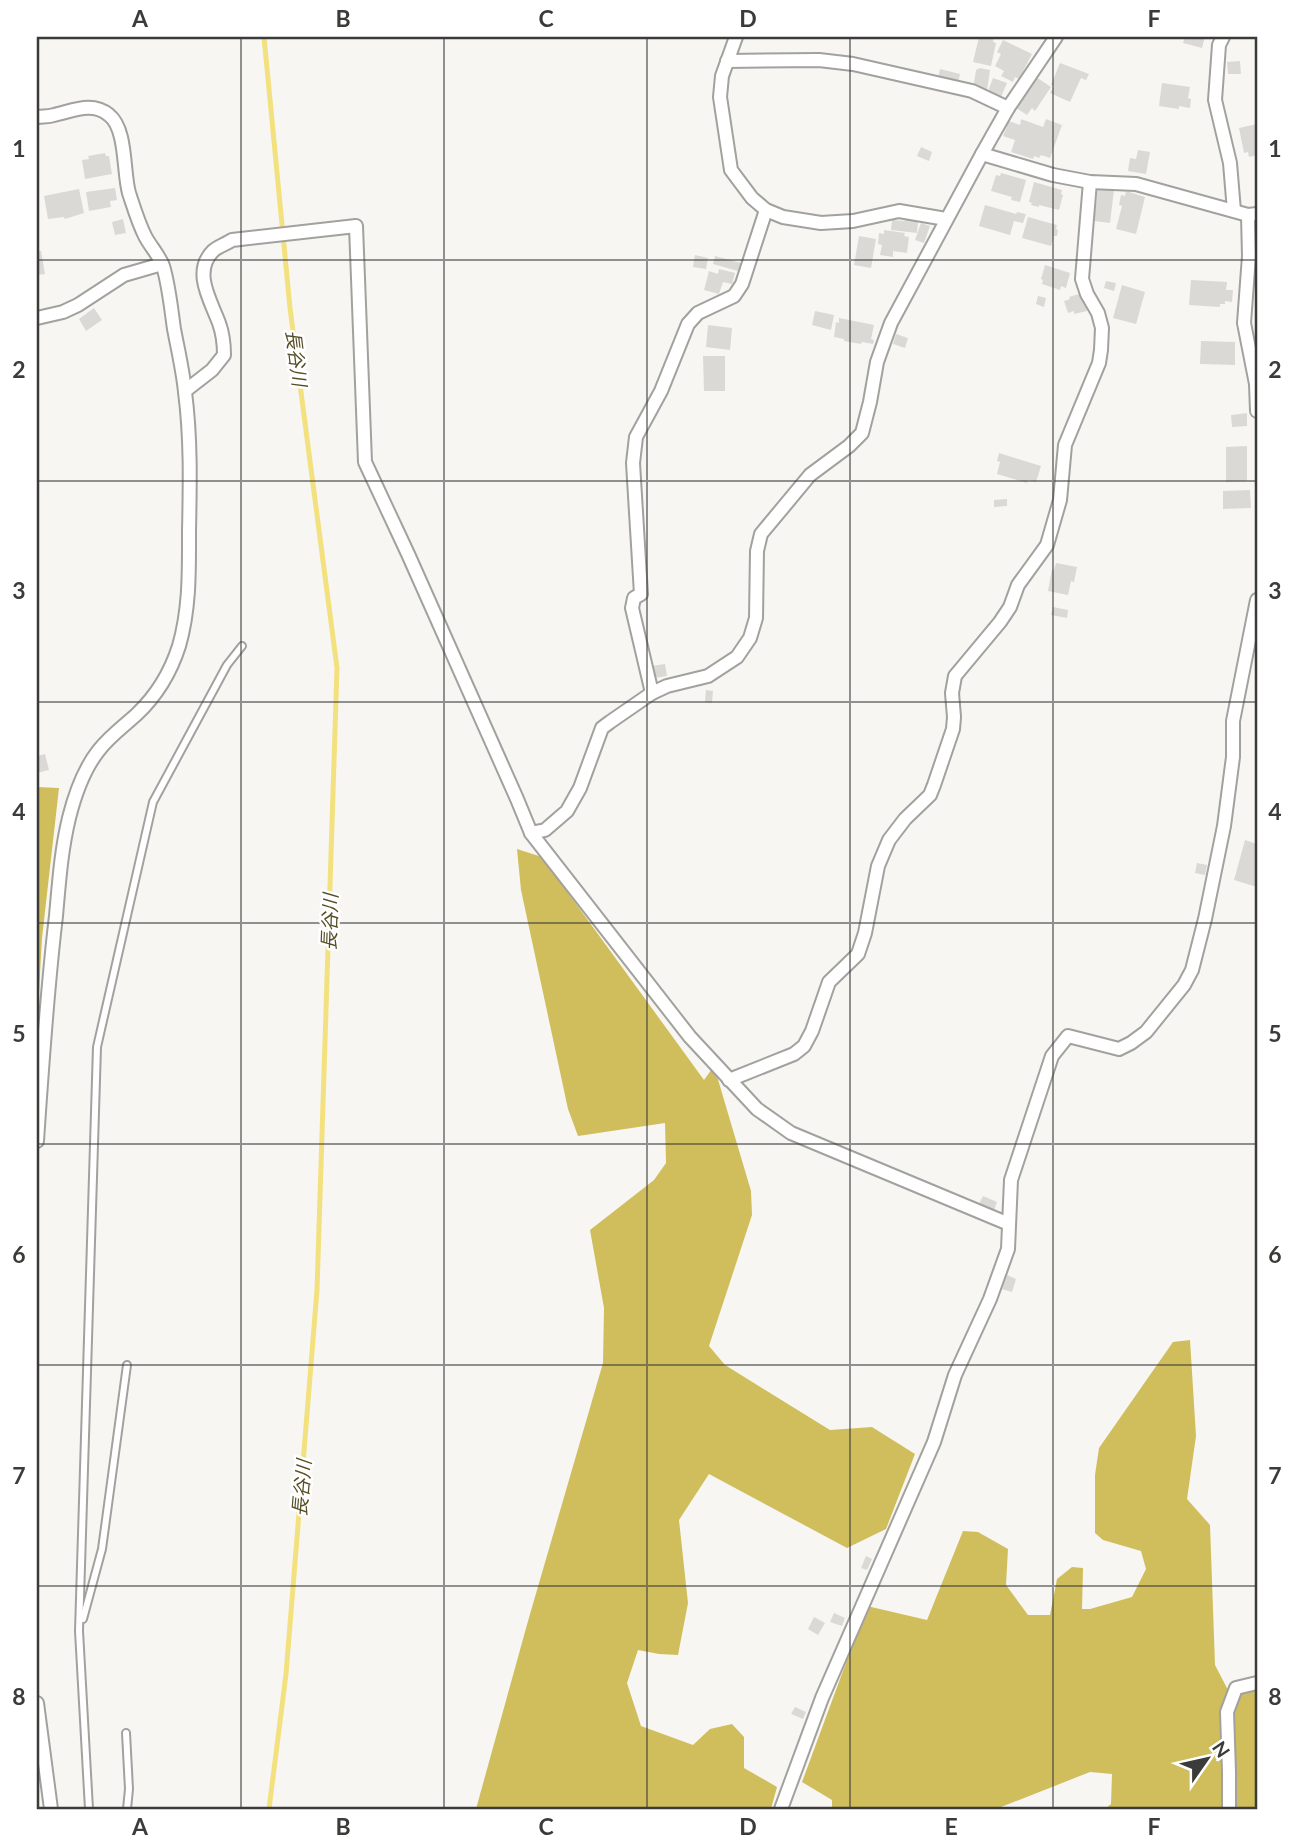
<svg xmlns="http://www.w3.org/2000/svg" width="1294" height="1846" font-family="Lato,'Noto Sans JP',sans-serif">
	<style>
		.forest { fill: #d0be5c }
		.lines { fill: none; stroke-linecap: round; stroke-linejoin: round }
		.stream { stroke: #f3e17f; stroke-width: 5 }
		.building { fill: #dad9d6 }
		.lane-casing { stroke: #a2a19e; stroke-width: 10 }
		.street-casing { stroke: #a2a19e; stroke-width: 16 }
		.lane { stroke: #fff; stroke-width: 6 }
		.street { stroke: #fff; stroke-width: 12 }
		.grid { fill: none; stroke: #3b3b39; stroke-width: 2; stroke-opacity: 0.55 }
		.labels { text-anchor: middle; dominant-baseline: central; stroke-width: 5; stroke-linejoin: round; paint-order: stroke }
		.water-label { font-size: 19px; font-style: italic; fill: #564e25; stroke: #fff }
		.neatline { fill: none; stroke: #3b3b39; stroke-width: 2.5 }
		.grid-label { font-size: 23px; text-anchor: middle; font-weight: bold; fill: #3b3b39 }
	</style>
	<rect width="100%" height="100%" fill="#f7f6f3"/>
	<g class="forest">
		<polygon points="37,787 59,788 42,938 37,1029"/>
		<polygon points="517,849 542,857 704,1080 714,1066 751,1191 752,1215 709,1346 725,1365 830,1430 872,1427 915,1454 886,1529 847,1548 709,1474 679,1520 688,1603 678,1655 659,1654 638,1650 627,1683 641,1726 693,1745 710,1729 732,1724 744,1737 744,1768 777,1787 771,1809 476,1809 528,1621 603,1363 604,1308 590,1230 654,1180 666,1163 665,1123 578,1136 568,1109 521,890"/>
		<polygon points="1190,1340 1196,1436 1187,1499 1210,1525 1215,1665 1228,1690 1257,1690 1257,1809 1105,1809 1111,1804 1112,1774 1090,1772 996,1809 832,1809 832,1800 802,1782 867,1606 927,1620 963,1531 978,1532 1008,1549 1006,1585 1028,1615 1050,1615 1057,1579 1072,1567 1083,1568 1082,1609 1090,1609 1132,1597 1146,1569 1141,1551 1103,1540 1095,1533 1095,1475 1099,1448 1173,1342"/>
	</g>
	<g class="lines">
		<polyline class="stream" points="264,37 290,308 337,668 317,1290 286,1674 269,1809"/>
	</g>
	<g class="building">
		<polygon points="979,37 994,37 993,42 996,43 991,66 973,62"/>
		<polygon points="1185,37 1205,37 1202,48 1183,43"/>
		<polygon points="1003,40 1032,54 1019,79 1015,77 1013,82 1001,76 1004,71 995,66 1001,54 997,52"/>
		<polygon points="1240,61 1241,74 1228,74 1227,62"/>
		<polygon points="1060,63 1089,74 1086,80 1081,78 1070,102 1050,93 1054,86 1051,85"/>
		<polygon points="980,68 990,70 987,91 973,89 976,70"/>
		<polygon points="940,69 960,74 958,83 938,78"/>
		<polygon points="1036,77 1051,87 1035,111 1032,108 1027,115 1016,108"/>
		<polygon points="993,78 1007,83 1001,97 988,91"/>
		<polygon points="1162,83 1190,87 1188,98 1191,99 1190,108 1179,106 1179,109 1159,106"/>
		<polygon points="1021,119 1043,127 1046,119 1062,125 1050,158 1041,155 1039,158 1034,156 1033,159 1011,152 1015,140 1003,136 1009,121 1020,125"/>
		<polygon points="1257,124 1257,155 1249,157 1248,152 1244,153 1239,128"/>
		<polygon points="921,147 932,152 929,161 917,156"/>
		<polygon points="1138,150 1150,152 1146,174 1128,171 1130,158 1136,159"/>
		<polygon points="105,153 106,156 109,156 112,174 85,179 82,160 89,159 88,156"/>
		<polygon points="1001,173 1026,180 1020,202 1011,200 1012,197 991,191 996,175 1000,176"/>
		<polygon points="1034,182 1062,190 1061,194 1063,195 1059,210 1039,205 1039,207 1031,205 1032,203 1029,202"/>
		<polygon points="115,188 117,200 110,201 111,207 89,211 86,192"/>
		<polygon points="1098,188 1114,190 1110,223 1094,221"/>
		<polygon points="79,189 84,213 65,219 64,217 48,219 44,196"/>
		<polygon points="1126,191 1145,197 1136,234 1116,229 1122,206 1119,205 1121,195 1125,196"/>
		<polygon points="985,205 1016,214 1017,212 1026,214 1023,223 1014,221 1010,235 979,226"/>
		<polygon points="1028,217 1057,225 1056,229 1058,230 1057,236 1054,236 1051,246 1022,238"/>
		<polygon points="123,219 126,233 115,235 112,222"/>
		<polygon points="905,219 918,221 917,233 891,230 892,220 905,221"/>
		<polygon points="921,223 930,226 924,243 915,240"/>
		<polygon points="884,230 905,233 904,236 909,237 907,253 893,251 893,257 880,255 882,245 878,244 879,233 884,234"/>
		<polygon points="859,236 876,239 871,268 854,265"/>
		<polygon points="37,251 41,251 45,274 37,275"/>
		<polygon points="695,255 708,258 706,269 693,267"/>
		<polygon points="715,256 741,263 738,271 713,264"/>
		<polygon points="1045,265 1070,273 1066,288 1061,286 1060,290 1042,284 1043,280 1041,279"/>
		<polygon points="719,269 735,273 732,284 723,282 719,294 704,290 709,271 718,274"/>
		<polygon points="1191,280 1227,282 1226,290 1233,290 1232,302 1225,301 1225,304 1220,304 1220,307 1189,305"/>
		<polygon points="1106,281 1116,283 1114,291 1104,288"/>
		<polygon points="1122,285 1145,292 1136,324 1113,318"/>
		<polygon points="1082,293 1087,311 1074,314 1074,311 1068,313 1064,301 1070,299 1069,297"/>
		<polygon points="1038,296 1046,298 1044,307 1036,304"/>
		<polygon points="94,308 102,320 86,331 79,319"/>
		<polygon points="815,311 834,315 831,330 812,325"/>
		<polygon points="839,318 874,325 871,339 874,340 873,344 862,342 861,344 844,341 844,339 834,337 836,322 839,323"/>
		<polygon points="708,325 732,328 730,350 706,347"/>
		<polygon points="896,334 908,338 905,348 893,344"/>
		<polygon points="1201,341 1235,342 1235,365 1200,364"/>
		<polygon points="703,356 725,356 725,391 704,391"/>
		<polygon points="1247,413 1247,426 1232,427 1231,415"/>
		<polygon points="1247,446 1247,481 1226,482 1226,447"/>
		<polygon points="999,453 1041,466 1036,482 1028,480 1027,483 997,474 1000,462 997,461"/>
		<polygon points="1250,490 1251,508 1223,509 1223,491"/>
		<polygon points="1007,499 1007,506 994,507 994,500"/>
		<polygon points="1056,563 1077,567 1074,582 1071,581 1068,595 1048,591 1052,569 1054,570"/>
		<polygon points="1053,607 1068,610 1067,618 1051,615"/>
		<polygon points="665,664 667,676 654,678 652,666"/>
		<polygon points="706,690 713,691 712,703 705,702"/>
		<polygon points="45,754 49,770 37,773 37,756"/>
		<polygon points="1245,840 1257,844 1257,887 1234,880"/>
		<polygon points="1197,863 1207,865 1205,875 1195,873"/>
		<polygon points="983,1196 997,1202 994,1210 979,1204"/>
		<polygon points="1007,1275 1016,1279 1012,1292 1002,1289"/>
		<polygon points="866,1556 872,1559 867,1570 861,1568"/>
		<polygon points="834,1613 845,1618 842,1626 830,1622"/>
		<polygon points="814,1617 825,1623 818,1635 808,1629"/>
		<polygon points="795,1707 806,1712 803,1719 791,1714"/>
	</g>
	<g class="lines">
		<defs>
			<g id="lane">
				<polyline points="83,1619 102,1549 127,1365"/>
				<polyline points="126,1733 129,1789 127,1809"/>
				<polyline points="89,1809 79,1631 97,1047 153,802 227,665 242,646"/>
			</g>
			<g id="street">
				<polyline points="736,37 722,76 720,97 731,170 752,198 766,210 783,217 821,223 853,221 899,211 946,219"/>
				<polyline points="1223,37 1219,45 1215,100 1230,163 1234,211"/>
				<polyline points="727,61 819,60 853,64 972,91 1008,108"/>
				<path d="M37 117C43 116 48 117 54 115 73 111 92 101 109 115 127 129 123 172 129 193 134 208 138 222 145 236 150 246 159 255 163 266 169 286 171 308 174 329 178 350 183 371 185 392 191 438 190 484 189 531 189 569 190 608 179 646 171 671 156 696 137 714 124 726 110 736 99 750 83 770 75 794 69 818 61 851 59 883 56 916 47 991 42 1066 37 1141"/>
				<polyline points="982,154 1053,175 1090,182 1136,184 1248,215"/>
				<polyline points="1257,214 1248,215 1249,256 1244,323 1256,384 1257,411"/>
				<polyline points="37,318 63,312 78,305 124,275 162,264"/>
				<path d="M185 391 212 370 224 355C224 344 223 334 219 323 211 301 192 272 213 251 217 247 226 244 232 240L356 226 365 462 408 554 517 799 531 833 545 830 567 811 580 788 602 728 610 722 652 693 667 686 708 676 737 657 750 638 756 618 757 551 761 534 810 475 849 446 862 433 870 402 877 362 891 323 982 154 1008 108 1056 37"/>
				<polyline points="652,693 632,608 634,598 641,594 633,463 636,437 661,391 688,324 698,313 734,296 742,284 766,210"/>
				<polyline points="531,833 690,1037 757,1109 791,1133 1009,1224"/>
				<polyline points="729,1080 794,1054 804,1046 812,1031 829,982 858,954 865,933 878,866 889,840 905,819 930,795 934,785 953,729 954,717 952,693 955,676 1000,622 1010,607 1018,585 1047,545 1060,500 1065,445 1099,363 1101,350 1102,328 1098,313 1087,294 1082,279 1090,182"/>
				<polyline points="37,1703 51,1809"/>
				<polyline points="781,1809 822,1698 934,1442 955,1375 990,1299 1008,1249 1011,1180 1052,1056 1068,1036 1119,1049 1131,1043 1146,1032 1184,985 1192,970 1205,919 1224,826 1233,757 1233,721 1257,600"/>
				<polyline points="1229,1809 1229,1772 1227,1712 1236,1688 1257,1683"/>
			</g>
		</defs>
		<use href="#lane" class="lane-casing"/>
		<use href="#street" class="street-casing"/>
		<use href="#lane" class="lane"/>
		<use href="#street" class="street"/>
	</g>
	<path class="grid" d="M241 37V1809M444 37V1809M647 37V1809M850 37V1809M1053 37V1809M37 260H1257M37 481H1257M37 702H1257M37 923H1257M37 1144H1257M37 1365H1257M37 1586H1257"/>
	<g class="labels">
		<g class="water-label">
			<text transform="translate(297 358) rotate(83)">長谷川</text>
			<text transform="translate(329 922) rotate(-88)">長谷川</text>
			<text transform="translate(301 1488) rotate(-85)">長谷川</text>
		</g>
	</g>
	<rect width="1294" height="1846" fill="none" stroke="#ffffff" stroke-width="77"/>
	<g transform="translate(1207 1759) rotate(56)" stroke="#ffffff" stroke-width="5" paint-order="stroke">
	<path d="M0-5L12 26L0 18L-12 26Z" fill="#3b3b39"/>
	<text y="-10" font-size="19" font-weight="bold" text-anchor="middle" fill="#3b3b39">N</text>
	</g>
	<rect x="38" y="38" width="1218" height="1770" class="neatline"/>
	<g class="grid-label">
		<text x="140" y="27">A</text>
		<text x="343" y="27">B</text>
		<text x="546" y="27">C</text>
		<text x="748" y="27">D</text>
		<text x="951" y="27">E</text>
		<text x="1154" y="27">F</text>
		<text x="19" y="157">1</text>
		<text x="1275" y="157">1</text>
		<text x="19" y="378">2</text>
		<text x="1275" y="378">2</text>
		<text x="19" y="599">3</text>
		<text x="1275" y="599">3</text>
		<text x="19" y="820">4</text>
		<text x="1275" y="820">4</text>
		<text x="19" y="1042">5</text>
		<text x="1275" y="1042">5</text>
		<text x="19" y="1263">6</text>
		<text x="1275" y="1263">6</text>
		<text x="19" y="1484">7</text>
		<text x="1275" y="1484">7</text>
		<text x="19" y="1705">8</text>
		<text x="1275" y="1705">8</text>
		<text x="140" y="1835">A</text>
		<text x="343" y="1835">B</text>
		<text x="546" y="1835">C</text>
		<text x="748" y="1835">D</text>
		<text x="951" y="1835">E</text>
		<text x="1154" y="1835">F</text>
	</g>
</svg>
